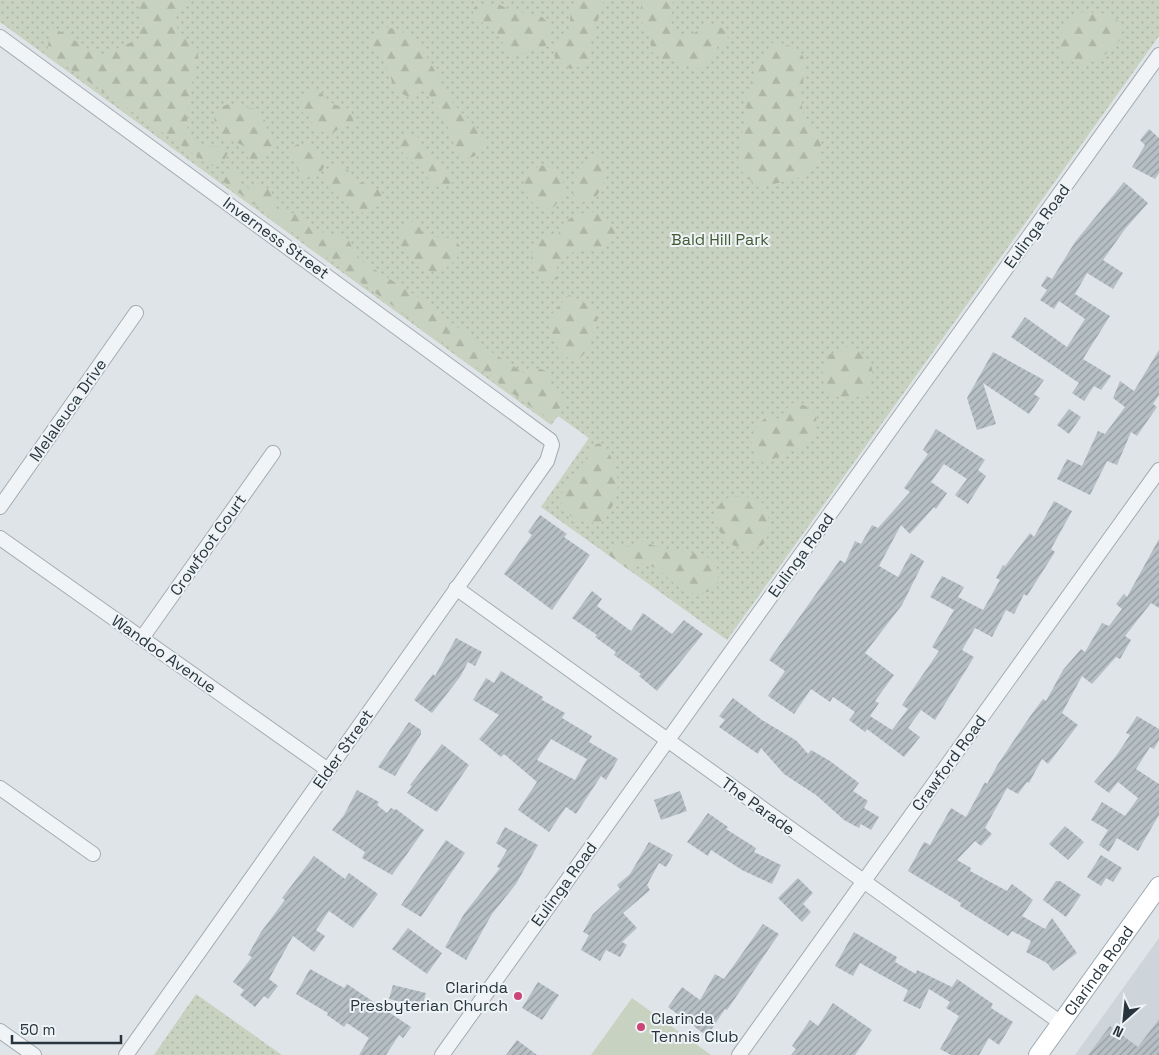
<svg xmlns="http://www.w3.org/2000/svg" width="1159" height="1055" font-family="'Space Grotesk',sans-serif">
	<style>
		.built { fill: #cdd4da }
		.grass { fill: url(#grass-dots) }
		.forest { fill: url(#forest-firs) }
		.pitch { fill: #c8d2c0 }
		.building { fill: url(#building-hatch); fill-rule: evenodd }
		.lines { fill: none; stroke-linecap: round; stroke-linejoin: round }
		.minor-casing { stroke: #a4acb2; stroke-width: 16 }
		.major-casing { stroke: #9eabb3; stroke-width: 20 }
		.minor { stroke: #f1f4f6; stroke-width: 14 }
		.major { stroke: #fff; stroke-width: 18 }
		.poi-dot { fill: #cb4677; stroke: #eef3f5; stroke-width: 2 }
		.labels { text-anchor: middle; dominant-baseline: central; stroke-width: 4; stroke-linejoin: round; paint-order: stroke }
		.street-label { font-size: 16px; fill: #28353e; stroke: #eef3f5 }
		.park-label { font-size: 16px; fill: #445a36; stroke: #eef3f5 }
		.poi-label { font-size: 16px; fill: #28353e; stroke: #eef3f5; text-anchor: end }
	</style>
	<defs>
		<pattern id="grass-dots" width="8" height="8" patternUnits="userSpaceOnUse" patternTransform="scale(1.25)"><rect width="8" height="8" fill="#c8d2c0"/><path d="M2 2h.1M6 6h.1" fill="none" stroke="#acb5a6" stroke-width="1.8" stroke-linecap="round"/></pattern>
		<pattern id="forest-firs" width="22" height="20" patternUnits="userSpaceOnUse" patternTransform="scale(1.25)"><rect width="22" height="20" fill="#c8d2c0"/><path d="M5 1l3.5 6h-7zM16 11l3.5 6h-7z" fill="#acb5a6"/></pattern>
		<pattern id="building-hatch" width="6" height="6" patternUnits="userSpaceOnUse" patternTransform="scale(1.25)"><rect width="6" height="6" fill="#b6bfc4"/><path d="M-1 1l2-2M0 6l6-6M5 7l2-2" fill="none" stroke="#949ca1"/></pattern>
	</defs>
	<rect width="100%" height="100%" fill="#dfe4e8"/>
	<polygon class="built" points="1159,938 1159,1055 1075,1055"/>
	<g class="grass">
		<polygon points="0,0 1159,0 1159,36 727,640 541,507 589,438 558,416 551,425 0,22"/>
		<polygon points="196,994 282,1055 154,1055"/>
	</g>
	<g class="forest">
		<path d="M140 0H190L174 14 178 31 199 50C196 63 184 121 188 129 191 135 196 140 200 145L220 147 228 153 224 160 211 166 47 53 51 26 100 56 139 39Z"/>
		<path d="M575 0H604L590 45V56L582 66 571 69 555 59C553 46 556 39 568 32 572 19 568 12 575 0Z"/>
		<path d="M642 0H673L671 30 678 35H693C706 20 725 21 729 42L724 45H718L713 59 697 69 673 61 667 62 652 52 648 30 639 19Z"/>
		<path d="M479 3 487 6 498 4 510 10 532 14 542 17 550 25C550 51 545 47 525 53 515 55 512 56 503 49 505 31 483 26 473 15V9Z"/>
		<path d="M1083 12 1115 14 1123 36C1117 46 1097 63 1085 64 1076 65 1069 60 1062 56 1057 33 1062 23 1083 12Z"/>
		<path d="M383 27C388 28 395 28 399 30 425 43 437 78 452 101 462 117 480 124 484 143L475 156 466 159 455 152 452 135 425 87 422 88 413 99 396 91C388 73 387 58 370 45 371 35 374 31 383 27Z"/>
		<path d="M773 42C823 49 798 74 802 105 802 111 805 117 806 124L817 129 821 141V155L814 168 808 175 759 188 743 174 738 154 742 133 747 122 745 102 756 66Z"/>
		<path d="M313 90C324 91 326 102 336 105 342 107 346 107 351 110L354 124 342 127 331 134 316 130 312 124 313 118 303 113 299 107 306 94Z"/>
		<polygon points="228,104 255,109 267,123 267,132 271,134 274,144 259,161 248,158 242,145 223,137 215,122 214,115 216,110"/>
		<polygon points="408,133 416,135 433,159 452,176 453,182 448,185 436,187 430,183 423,167 411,162 396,145 401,135"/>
		<path d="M298 144C319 147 337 160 315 178L307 179 298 173 296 157 291 153 293 147Z"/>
		<path d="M596 155C615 171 600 208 575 204 570 188 579 171 586 156Z"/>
		<path d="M541 165C561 171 562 173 564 193L554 207 542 210C520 196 516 179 541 165Z"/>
		<path d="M337 166 348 170 357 182 372 185 382 192C382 203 375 212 363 213 356 210 352 206 346 202 334 192 321 188 328 170Z"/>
		<path d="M231 170 239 174 240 184 251 189 258 183 270 190 276 200 274 206C286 214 298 211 308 221L310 228C323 234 334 234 348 239L358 259 415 295 481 345 524 373 527 370 541 369 554 375 548 383 560 390 564 403 549 420 217 177Z"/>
		<path d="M592 212C606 216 611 222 616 235L610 244 598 250C586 246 561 253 557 267 556 270 557 275 557 279 542 285 533 276 531 260 531 251 537 242 542 235L558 234C569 217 572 214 592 212Z"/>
		<path d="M415 221 422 224V233C435 243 448 230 460 246 461 260 446 269 435 273L419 267 412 255 397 244 404 225Z"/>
		<polygon points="569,295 589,305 598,318 588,350 578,360 565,357 557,347 550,332 550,316"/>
		<path d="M850 346C858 351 866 356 871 365 873 370 873 375 872 380 865 402 849 400 830 395 820 378 821 372 828 355Z"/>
		<path d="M792 403C801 404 811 406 815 415 826 446 783 453 764 463L756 459C748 438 751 429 769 415L778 419Z"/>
		<path d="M602 443C623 471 623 495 602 523 575 522 571 522 559 497L596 444Z"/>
		<path d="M744 496 765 504C769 519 771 530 764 544 760 546 754 550 749 550 724 550 700 512 728 498 732 496 739 496 744 496Z"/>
		<path d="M641 541C650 544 660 548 670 550 696 554 725 551 717 588 677 608 674 569 641 563L632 572 606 553 611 546 626 547Z"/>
	</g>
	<polygon class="pitch" points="632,998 711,1055 591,1055"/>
	<g class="building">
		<polygon points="1149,129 1159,138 1159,173 1155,179 1132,167 1145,145 1140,140"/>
		<polygon points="1124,182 1148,203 1125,229 1103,260 1123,273 1113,289 1087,273 1075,294 1110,316 1083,359 1111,376 1101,390 1094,386 1084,401 1072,393 1079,383 1011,337 1025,317 1067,347 1085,319 1059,301 1054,309 1040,300 1047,290 1041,286 1047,276 1052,279 1075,242"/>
		<polygon points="1159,350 1159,395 1153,404 1157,407 1137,436 1131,432 1117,465 1107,461 1090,495 1057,479 1067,459 1082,466 1098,431 1105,434 1125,407 1113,398 1120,381 1134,391"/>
		<polygon points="993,352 1044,380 1034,394 1040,398 1029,414 983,383 996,424 977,430 967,398"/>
		<polygon points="1069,409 1081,417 1069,434 1057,425"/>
		<polygon points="936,429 985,460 978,470 986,476 968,504 955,495 967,479 944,464 931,482 947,493 936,509 934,507 910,534 901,525 879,566 898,577 911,553 924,561 902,605 865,653 894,675 875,701 879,703 870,716 892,730 908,709 902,705 939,651 932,647 954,610 930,597 942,576 964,587 958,597 983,610 1000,580 996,578 1003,565 1005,566 1030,533 1034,537 1054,501 1072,511 1051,549 1055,552 1027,596 1024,594 1014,614 1006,610 992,637 975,628 962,650 974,657 935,720 921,710 908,728 920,737 904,757 867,729 865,732 849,720 855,712 833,697 830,702 811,689 794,714 768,696 785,671 769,660 840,560 845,563 855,541 861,544 872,525 878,528 910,492 904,488 928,454 923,450"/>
		<polygon points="540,515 567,534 564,537 590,555 552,610 504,574 532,535 528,532"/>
		<polygon points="1159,539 1159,608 1151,603 1125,636 1131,640 1120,659 1116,657 1092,684 1082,676 1062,713 1078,725 1048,764 1042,759 1029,783 1027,782 1018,794 1007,788 985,828 992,834 981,846 975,841 957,860 971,868 970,871 1007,891 1012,884 1033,900 1022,916 1045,929 1052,918 1077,953 1053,971 1047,963 1026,952 1031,941 1012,931 1008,936 960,906 961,903 908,871 924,842 930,845 951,808 966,817 985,782 987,784 998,764 1031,715 1043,699 1046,701 1063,670 1081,649 1085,652 1102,623 1109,626 1122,609 1116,604 1124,594 1127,597"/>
		<polygon points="592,591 602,599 597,606 631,631 643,613 672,634 684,620 703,634 657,691 639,676 641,674 614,655 616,652 595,637 597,635 572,618"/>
		<polygon points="456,638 482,652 475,666 468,662 460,677 432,713 414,700 433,674 435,676"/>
		<path d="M501 671 543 697 542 700 565 713 562 718 592 736 589 742 618 759 606 780 601 776 576 814 566 807 549 832 518 810 537 782 504 754 501 757 479 739 499 715 473 700 486 678 494 683ZM551 739 587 759 575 780 537 760Z"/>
		<polygon points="733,698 762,720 797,741 808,754 811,750 830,761 859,783 853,791 868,801 864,808 879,817 871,830 861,824 859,828 844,820 816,795 784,774 761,748 758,754 719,727 725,720 719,716"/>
		<polygon points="1137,716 1159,729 1159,740 1154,749 1150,747 1136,769 1159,784 1159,815 1138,851 1117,838 1109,852 1099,845 1108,830 1091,820 1102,802 1125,816 1138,798 1118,782 1109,793 1094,782 1116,756 1130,735 1126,733"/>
		<polygon points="409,722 421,730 421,734 395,776 378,767"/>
		<polygon points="442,744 469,765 437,812 407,793 412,786 410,785"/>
		<polygon points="357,790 379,802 377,805 387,813 391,808 395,810 396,809 424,830 392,875 362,858 365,852 332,830 344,815"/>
		<polygon points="680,791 687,811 661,820 654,800"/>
		<polygon points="708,813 728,827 726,829 756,848 754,852 781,865 772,884 742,870 711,850 708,856 687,842"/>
		<polygon points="1065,826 1084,842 1068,860 1049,844"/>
		<polygon points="505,827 538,845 516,884 492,914 466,960 445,947 464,914 500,868 497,867 507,850 496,843"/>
		<polygon points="446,840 465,853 421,917 401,905"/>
		<polygon points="649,842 673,855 666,867 659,863 647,885 650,890 623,913 637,928 622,942 627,945 620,957 606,950 600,961 581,950 589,935 583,932 593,914 620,889 617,885 630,874"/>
		<polygon points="1101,855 1122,868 1113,882 1106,878 1101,886 1087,877"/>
		<polygon points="314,856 345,879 349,873 378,894 353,928 329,911 316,930 325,936 314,952 293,936 269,979 278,986 268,999 264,996 255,1007 240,995 244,990 233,982 252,957 248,955 261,932 285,900 282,898"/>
		<polygon points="798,878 813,893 803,904 811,912 802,922 778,898"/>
		<polygon points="1056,881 1060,881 1081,895 1066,917 1043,900"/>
		<polygon points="763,924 779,934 727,1010 725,1009 707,1036 668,1007 682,987 700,1000 715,974 724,979"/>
		<polygon points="408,928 442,953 427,974 392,949"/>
		<polygon points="854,932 897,957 895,962 916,974 917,970 952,987 957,979 993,1004 991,1008 1013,1022 999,1045 989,1038 979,1055 951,1055 940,1049 959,1016 946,1008 950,1002 929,989 920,1009 903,1001 908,990 860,963 853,976 835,966"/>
		<polygon points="310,969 344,988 347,984 411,1027 403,1038 399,1035 386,1055 359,1055 369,1038 347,1023 344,1027 327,1015 328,1013 296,994"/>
		<polygon points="538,982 559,995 542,1020 522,1008"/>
		<polygon points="393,985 426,993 422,1007 389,999"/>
		<polygon points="833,1003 872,1030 855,1055 791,1055 796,1049 792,1046 810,1020 818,1026"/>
		<polygon points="1159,1019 1159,1055 1088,1055 1110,1026 1138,1047"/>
		<polygon points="517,1040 537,1055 506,1055"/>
	</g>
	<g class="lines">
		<defs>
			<g id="minor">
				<polyline points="0,37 496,400 550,440 552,445 547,461 126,1055"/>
				<polyline points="0,507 136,313"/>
				<polyline points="0,538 328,770"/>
				<polyline points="456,588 1061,1023"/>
				<polyline points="142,638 273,453"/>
				<polyline points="0,788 93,854"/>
				<polyline points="0,1031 34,1055"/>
				<polyline points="442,1055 1159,55"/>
				<polyline points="739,1055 1159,470"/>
			</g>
			<g id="major">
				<path id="s1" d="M1038 1055 1159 886"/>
			</g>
		</defs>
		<use href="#minor" class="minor-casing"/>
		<use href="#major" class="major-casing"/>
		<use href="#minor" class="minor"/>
		<use href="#major" class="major"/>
	</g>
	<g class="poi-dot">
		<circle cx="518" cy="996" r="5"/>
		<circle cx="641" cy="1027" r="5"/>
	</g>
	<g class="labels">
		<g class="street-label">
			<text transform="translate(1037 226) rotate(-54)">Eulinga Road</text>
			<text transform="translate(276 238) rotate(36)">Inverness Street</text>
			<text transform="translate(68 410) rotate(-55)">Melaleuca Drive</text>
			<text transform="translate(208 545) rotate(-55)">Crowfoot Court</text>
			<text transform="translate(801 555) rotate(-54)">Eulinga Road</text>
			<text transform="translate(164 654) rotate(35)">Wandoo Avenue</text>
			<text transform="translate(343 749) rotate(-55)">Elder Street</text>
			<text transform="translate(949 763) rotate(-54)">Crawford Road</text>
			<text transform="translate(758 806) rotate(36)">The Parade</text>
			<text transform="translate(564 884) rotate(-54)">Eulinga Road</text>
			<text stroke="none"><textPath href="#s1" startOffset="104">Clarinda Road</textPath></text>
		</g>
		<g class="park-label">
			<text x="720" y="239">Bald Hill Park</text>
		</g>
		<g class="poi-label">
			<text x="508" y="987">Clarinda<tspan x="508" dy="18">Presbyterian Church</tspan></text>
			<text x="651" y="1018" text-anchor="start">Clarinda<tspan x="651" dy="18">Tennis Club</tspan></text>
		</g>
	</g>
	<g transform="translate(1124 1020) rotate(207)" stroke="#eef3f5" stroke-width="4" paint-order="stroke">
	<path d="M0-4L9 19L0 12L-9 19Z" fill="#28353e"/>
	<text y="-8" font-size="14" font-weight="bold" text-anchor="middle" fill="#28353e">N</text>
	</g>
	<path d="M12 1035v8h109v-8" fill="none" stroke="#28353e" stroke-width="2.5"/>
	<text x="20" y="1035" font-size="15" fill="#28353e" stroke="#eef3f5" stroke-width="4" paint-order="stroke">50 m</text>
</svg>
